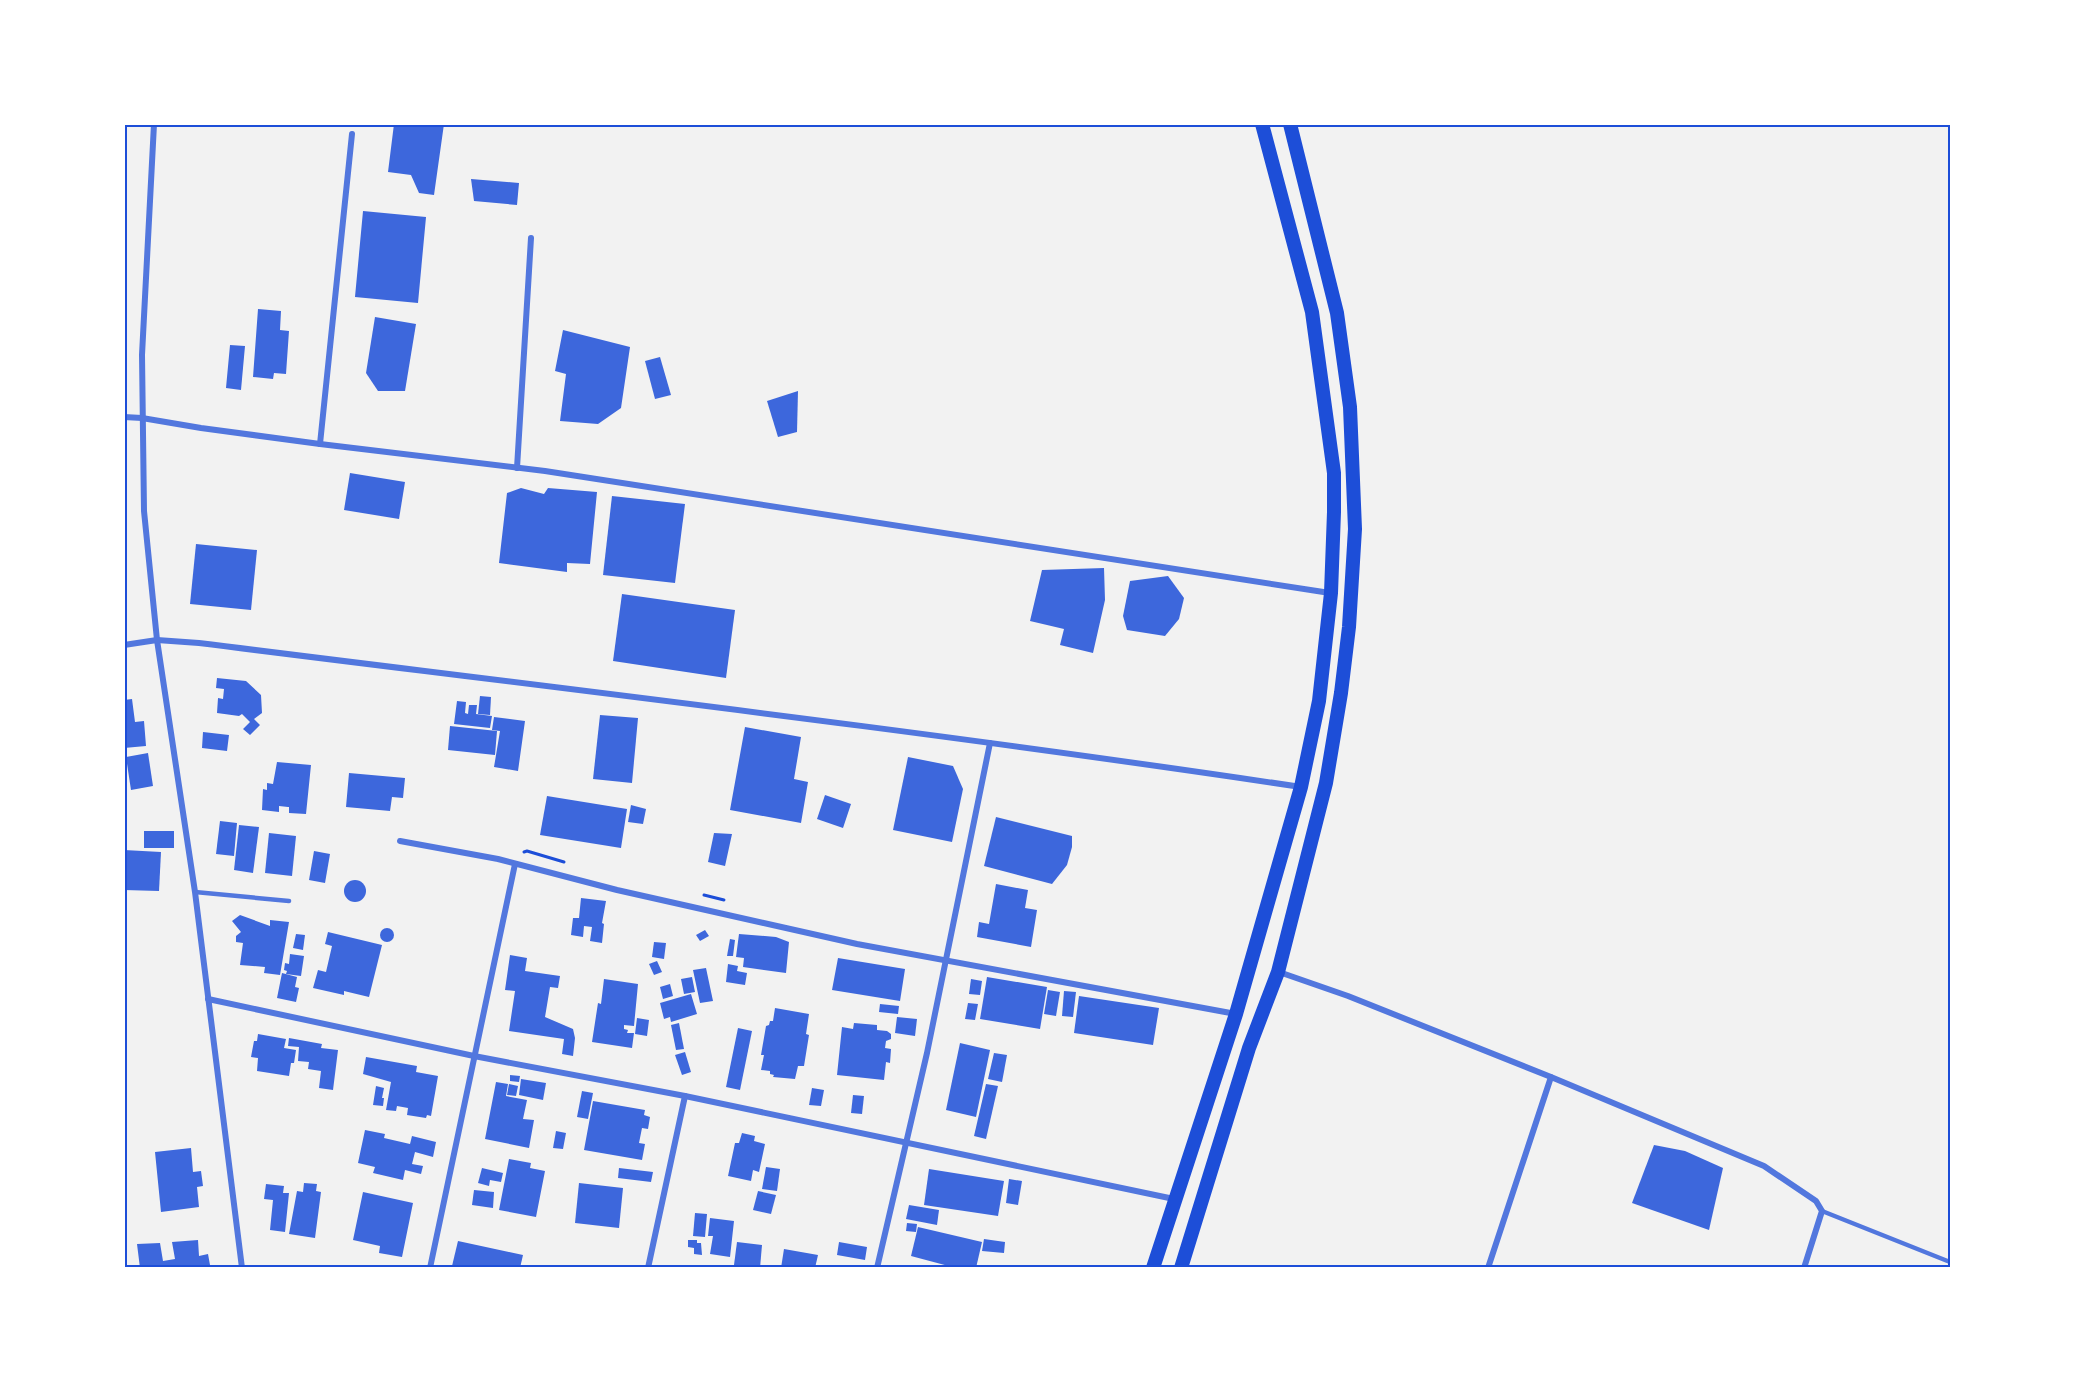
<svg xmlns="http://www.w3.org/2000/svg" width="2075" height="1392" font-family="Ubuntu,sans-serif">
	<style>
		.building { fill: #3d67dc }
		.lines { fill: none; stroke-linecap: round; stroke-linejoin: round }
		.path { stroke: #1d4ed8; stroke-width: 3 }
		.service { stroke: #5277de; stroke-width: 4.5 }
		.minor { stroke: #5277de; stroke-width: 6 }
		.primary { stroke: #1d4ed8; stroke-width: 14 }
		.neatline { fill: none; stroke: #1d4ed8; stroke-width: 2 }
	</style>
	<rect width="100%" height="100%" fill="#f2f2f2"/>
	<g class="building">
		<polygon points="394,124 444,124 434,195 419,193 411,175 388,172"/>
		<polygon points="471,179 519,183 517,205 474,201"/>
		<polygon points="363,211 426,217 418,303 355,297"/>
		<polygon points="258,309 281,311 280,330 289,331 286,374 274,373 273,379 253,377"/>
		<polygon points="375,317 416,324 405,391 378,391 366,373"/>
		<polygon points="563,330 630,347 621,408 598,424 560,421 566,374 555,371"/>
		<polygon points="230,345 245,346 241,390 226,388"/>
		<polygon points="660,357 671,395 655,399 645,361"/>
		<polygon points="798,391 797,432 778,437 767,401"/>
		<polygon points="350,473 405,482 399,519 344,510"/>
		<polygon points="521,488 544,494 548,488 597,492 590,564 567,563 567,572 499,563 507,493"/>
		<polygon points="612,496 685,504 675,583 603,575"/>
		<polygon points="196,544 257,550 251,610 190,604"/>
		<polygon points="1104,568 1105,600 1093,653 1060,645 1064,629 1030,621 1042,570"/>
		<polygon points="1168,576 1184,598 1179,619 1165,636 1127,630 1123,616 1130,581"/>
		<polygon points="622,594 735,610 726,678 613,661"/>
		<polygon points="217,678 246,681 261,695 262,713 254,719 260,725 250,735 243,729 250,722 242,714 239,716 217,713 218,698 223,699 224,689 216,688"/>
		<polygon points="480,696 491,697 490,715 478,714"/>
		<polygon points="132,699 135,722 144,721 146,746 124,748 124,700"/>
		<polygon points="457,701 466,702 465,713 468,714 469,705 477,705 476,714 492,716 490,728 454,724"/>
		<polygon points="600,715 638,718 632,783 593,779"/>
		<polygon points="494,717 525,721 518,771 494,767 500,731 492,730"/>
		<polygon points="450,726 497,731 495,755 448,750"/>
		<polygon points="745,727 801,737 794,779 808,782 801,823 730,810"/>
		<polygon points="203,732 229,735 227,751 202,748"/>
		<polygon points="148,753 153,786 131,790 126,757"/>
		<polygon points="908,757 953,766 963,789 952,842 893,830"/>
		<polygon points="277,762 311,765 306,814 289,813 289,807 288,807 279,806 279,812 262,810 263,789 267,790 267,783 273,784"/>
		<polygon points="349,773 405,778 403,798 392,797 390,811 346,807"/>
		<polygon points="825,795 851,804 843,828 817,819"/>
		<polygon points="547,796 627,809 621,848 540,835"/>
		<polygon points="631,805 646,809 643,824 628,822"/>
		<polygon points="996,817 1072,836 1072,847 1067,865 1052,884 984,866"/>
		<polygon points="220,821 237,823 234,856 216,854"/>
		<polygon points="239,825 259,827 253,873 234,870"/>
		<rect x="144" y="831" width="30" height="17"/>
		<polygon points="269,833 296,836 292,876 265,873"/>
		<polygon points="714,833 732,834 725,866 708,862"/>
		<polygon points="124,850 161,852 159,891 124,890"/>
		<polygon points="314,851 330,854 325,883 309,880"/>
		<circle cx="355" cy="891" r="11"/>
		<polygon points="996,884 1028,890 1025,908 1037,910 1031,947 977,937 979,922 989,924"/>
		<polygon points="581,898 606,901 602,923 604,924 602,943 590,941 592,927 584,926 583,937 571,935 573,918 579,918"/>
		<polygon points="240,915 270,926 270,920 289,922 280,975 264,973 265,967 240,965 243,943 236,942 236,936 241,932 232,921"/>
		<circle cx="387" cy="935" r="7"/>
		<polygon points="705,930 709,936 700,941 696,935"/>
		<polygon points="328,932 382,945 369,997 344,991 344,995 313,988 318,970 326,972 332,946 325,944"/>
		<polygon points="296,934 305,935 303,950 293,948"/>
		<polygon points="739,934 776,937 789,942 786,973 743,967 744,958 736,957"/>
		<polygon points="730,939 735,940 733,956 727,956"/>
		<polygon points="654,942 666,943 664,959 652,957"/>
		<polygon points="290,954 304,956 301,976 286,974 287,971 284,970 285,963 289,964"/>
		<polygon points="510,955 527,958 525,971 560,976 558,988 550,987 545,1017 573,1029 575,1038 573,1056 562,1054 564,1039 509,1031 515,991 505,990"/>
		<polygon points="838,958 905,969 900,1001 832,990"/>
		<polygon points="657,961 662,972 654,975 649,964"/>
		<polygon points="728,964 738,966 737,971 747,973 745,985 726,982"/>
		<polygon points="706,968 713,1001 700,1003 693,970"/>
		<polygon points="282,973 297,977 295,987 299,988 296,1002 277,998"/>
		<polygon points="692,977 695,992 684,994 681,979"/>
		<polygon points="987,977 1047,987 1040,1029 980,1019"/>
		<polygon points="604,979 638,984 634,1026 624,1025 624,1029 628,1030 627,1033 634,1033 632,1048 592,1042 598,1003 601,1004"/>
		<polygon points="971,979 982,981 980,995 969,994"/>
		<polygon points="670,984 673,996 663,999 660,987"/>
		<polygon points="1048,990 1060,992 1056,1016 1044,1014"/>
		<polygon points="1064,991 1076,992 1073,1017 1062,1016"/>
		<polygon points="691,994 697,1014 671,1022 670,1017 664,1019 660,1003"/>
		<polygon points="1079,996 1159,1008 1153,1045 1074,1033"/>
		<polygon points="968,1003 978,1004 975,1020 965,1019"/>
		<polygon points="880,1004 899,1006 898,1014 879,1012"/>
		<polygon points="775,1008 809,1014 806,1034 809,1035 804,1066 798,1066 795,1079 773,1077 774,1075 770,1074 770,1071 761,1070 764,1055 761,1055 766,1026 769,1025 770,1021 773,1021"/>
		<polygon points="897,1017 917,1019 915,1036 895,1033"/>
		<polygon points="637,1018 649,1020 647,1036 635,1034"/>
		<polygon points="679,1023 684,1049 676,1050 671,1025"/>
		<polygon points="854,1023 877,1025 877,1030 887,1031 891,1034 891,1039 886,1041 885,1048 891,1049 890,1063 886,1062 884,1080 837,1075 842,1027 853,1029"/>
		<polygon points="738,1028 752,1031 740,1090 726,1087"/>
		<polygon points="258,1034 286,1039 284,1048 296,1050 294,1063 291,1063 289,1076 257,1071 258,1058 251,1057 254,1041 257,1041"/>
		<polygon points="289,1038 322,1044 321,1048 338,1050 333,1090 319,1088 321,1071 308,1069 309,1062 298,1061 299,1047 288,1046"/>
		<polygon points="960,1043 990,1050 976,1117 946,1110"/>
		<polygon points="685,1052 691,1072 682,1075 675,1055"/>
		<polygon points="994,1053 1007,1055 1002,1082 988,1079"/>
		<polygon points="366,1057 417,1066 416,1072 438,1076 431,1116 427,1115 426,1118 407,1115 408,1108 397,1106 396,1111 386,1110 391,1082 363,1074"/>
		<polygon points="510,1075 520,1076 519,1082 510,1081"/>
		<polygon points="521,1079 546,1083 543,1100 519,1095"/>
		<polygon points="496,1082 508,1084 506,1096 527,1100 523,1119 534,1120 529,1148 485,1139"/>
		<polygon points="509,1084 518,1086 516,1096 507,1095"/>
		<polygon points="986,1084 998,1086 986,1139 974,1136"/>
		<polygon points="376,1086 384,1088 382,1098 384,1098 383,1106 373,1105"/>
		<polygon points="812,1088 824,1090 821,1106 809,1105"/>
		<polygon points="582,1091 593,1093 588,1119 577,1117"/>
		<polygon points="853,1095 864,1096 862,1114 851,1113"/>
		<polygon points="593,1101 645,1110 644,1115 650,1117 648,1129 642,1128 639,1143 645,1144 642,1160 584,1150"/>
		<polygon points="365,1130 385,1134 384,1138 410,1144 412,1136 436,1142 433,1157 415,1152 412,1164 423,1166 421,1174 405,1170 403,1180 373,1173 375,1167 358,1163"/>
		<polygon points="556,1131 566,1133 563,1149 553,1148"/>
		<polygon points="742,1133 755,1136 754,1141 765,1144 759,1172 753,1170 751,1181 728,1176 735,1143 739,1143"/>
		<polygon points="1654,1145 1685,1151 1723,1168 1709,1230 1632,1203"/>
		<polygon points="191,1148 193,1172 201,1171 203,1186 197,1187 199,1207 161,1212 155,1152"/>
		<polygon points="509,1159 531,1163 530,1168 545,1171 536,1217 499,1210"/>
		<polygon points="766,1167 780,1169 777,1191 762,1189"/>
		<polygon points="482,1168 503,1173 501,1182 490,1180 489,1186 478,1183"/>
		<polygon points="619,1168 653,1172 651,1182 618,1178"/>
		<polygon points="929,1169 1004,1181 998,1216 924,1205"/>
		<polygon points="1009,1179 1022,1181 1018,1205 1006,1203"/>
		<polygon points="304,1183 317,1184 316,1191 321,1192 315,1238 289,1234 297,1191 303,1192"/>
		<polygon points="579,1183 623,1188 619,1228 575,1223"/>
		<polygon points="266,1184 284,1186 283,1193 289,1193 285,1232 270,1230 273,1200 264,1199"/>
		<polygon points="474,1190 494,1192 493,1208 472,1205"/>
		<polygon points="758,1191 776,1195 771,1214 753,1210"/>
		<polygon points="363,1192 413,1203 402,1257 379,1253 380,1246 353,1240"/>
		<polygon points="909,1205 939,1210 937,1225 906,1219"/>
		<polygon points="695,1213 707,1214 705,1237 693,1236"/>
		<polygon points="710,1218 734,1221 730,1257 710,1254 713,1236 708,1236"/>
		<polygon points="907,1223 917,1224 916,1232 906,1231"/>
		<polygon points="918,1227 982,1242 976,1268 956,1268 911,1256"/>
		<polygon points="984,1239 1005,1242 1004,1253 982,1251"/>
		<polygon points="198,1240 199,1256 208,1254 210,1265 205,1265 206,1268 140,1268 137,1244 160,1243 163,1261 175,1259 172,1242"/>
		<polygon points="688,1240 697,1240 697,1243 701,1243 702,1255 694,1254 694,1248 688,1247"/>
		<polygon points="458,1241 523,1255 520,1268 452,1266"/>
		<polygon points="737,1242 762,1245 760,1268 734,1265"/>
		<polygon points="839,1242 867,1247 865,1260 837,1255"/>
		<polygon points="784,1249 818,1255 815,1268 781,1268"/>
	</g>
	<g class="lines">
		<g class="path">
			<polyline points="524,852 527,851 564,862"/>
			<polyline points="704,895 724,900"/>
		</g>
		<g class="service">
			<polyline points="195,892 289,901"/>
			<polyline points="1822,1211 1950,1262"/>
		</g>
		<g class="minor">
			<polyline points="154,124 142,355 144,511 157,640 195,892 242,1268"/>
			<polyline points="124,417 142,418 201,428 320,444 545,471 1330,593"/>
			<polyline points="320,444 352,134"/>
			<polyline points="517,468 531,238"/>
			<path d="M124 645 157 640 199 643C566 689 934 732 1301 787"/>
			<polyline points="400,841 498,859 617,890 857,944 1236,1014"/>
			<polyline points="1279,972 1348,996 1551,1077 1764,1166 1816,1201 1822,1211 1804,1268"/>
			<polyline points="208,999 474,1056 685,1096 1174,1199"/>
			<polyline points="430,1268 515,864"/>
			<polyline points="648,1268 685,1096"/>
			<polyline points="877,1268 927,1053 990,743"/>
			<polyline points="1488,1268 1551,1077"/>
		</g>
		<g class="primary">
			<polyline points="1153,1268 1236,1014 1301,787 1319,701 1331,593 1334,512 1334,473 1312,312 1262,124"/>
			<polyline points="1181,1268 1249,1048 1278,972 1326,783 1341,693 1349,627 1355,529 1350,407 1337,313 1290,124"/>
		</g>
	</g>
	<rect width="2075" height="1392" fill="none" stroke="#ffffff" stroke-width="252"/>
	<rect x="126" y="126" width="1823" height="1140" class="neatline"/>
</svg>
